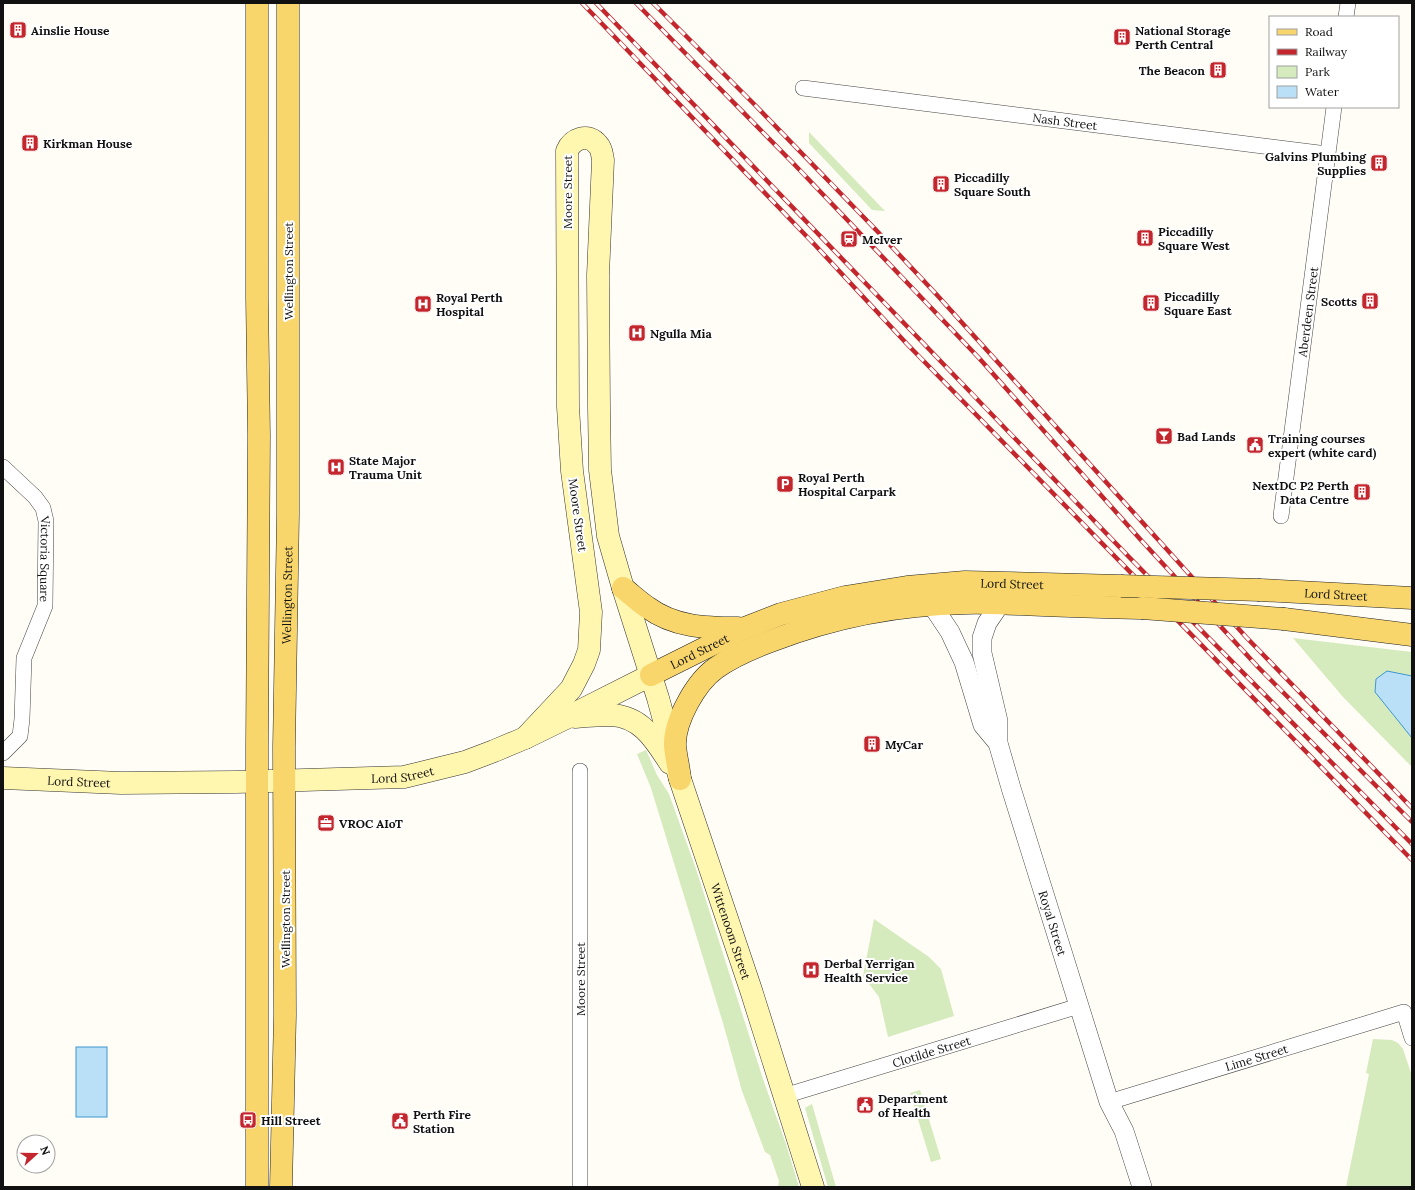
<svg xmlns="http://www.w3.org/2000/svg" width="1415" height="1190" font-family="Lora,serif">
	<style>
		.green { fill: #d5ebbd }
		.water { fill: #b9e0f7; stroke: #3f96cf }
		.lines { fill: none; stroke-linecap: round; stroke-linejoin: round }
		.minor-casing { stroke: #444; stroke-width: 16 }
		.tertiary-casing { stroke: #444; stroke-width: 20 }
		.secondary-casing { stroke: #333; stroke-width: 23 }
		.primary-casing { stroke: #222; stroke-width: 23 }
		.minor { stroke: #fff; stroke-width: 15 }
		.tertiary { stroke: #fff; stroke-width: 19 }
		.secondary { stroke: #fff6b0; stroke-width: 22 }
		.primary { stroke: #f9d66b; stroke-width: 22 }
		.rail-casing { stroke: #c4262e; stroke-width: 4.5 }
		.rail { stroke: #fff; stroke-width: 3; stroke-dasharray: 9; stroke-linecap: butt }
		.primary-bridge-casing { stroke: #222; stroke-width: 23; stroke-linecap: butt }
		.primary-bridge { stroke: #f9d66b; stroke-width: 22 }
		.labels { text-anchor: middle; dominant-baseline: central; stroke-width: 4; stroke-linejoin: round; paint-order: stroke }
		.poi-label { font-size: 12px; font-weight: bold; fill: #111; stroke: #fff; text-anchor: start }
		.street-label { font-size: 12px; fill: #111; stroke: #fff }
	</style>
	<rect width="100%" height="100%" fill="#fffdf5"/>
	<g class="green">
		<polygon points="809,132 885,211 872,210 809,143"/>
		<polygon points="1293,638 1412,652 1412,767 1343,697"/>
		<polygon points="646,750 657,775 669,794 696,869 763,1079 786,1144 799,1187 778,1187 779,1181 770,1155 765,1152 742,1091 723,1023 651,788 637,754"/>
		<polygon points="874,919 929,957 941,969 954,1016 888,1037 879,997 863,976"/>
		<polygon points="1373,1039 1392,1040 1398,1043 1403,1049 1412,1076 1412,1187 1346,1187 1369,1074 1366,1073"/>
		<polygon points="920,1090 941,1159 931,1162 910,1093"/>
		<polygon points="812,1104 836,1187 828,1187 805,1108"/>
	</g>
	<g class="water">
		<polygon points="1387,671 1412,676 1412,738 1375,692 1376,679"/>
		<rect x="76" y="1047" width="31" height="70"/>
	</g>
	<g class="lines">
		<defs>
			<g id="minor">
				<polyline points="1346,17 1348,3"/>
				<path id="s1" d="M803 88 1327 154"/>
				<path id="s2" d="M3 467 35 497 43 508 46 521 45 606 24 658 22 719 20 736 3 753"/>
				<path id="s3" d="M1281 516 1334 107"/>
				<polyline points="580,771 580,1187"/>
				<path id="s4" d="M784 1096 1079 1006"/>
				<path id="s5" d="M1109 1102 1404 1012 1412 1038"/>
			</g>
			<g id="tertiary">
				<path id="s6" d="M1000 604 987 623 982 638V653L998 721V743L1011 788 1109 1102 1124 1131 1142 1187"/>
				<polyline points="932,605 950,632 964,662 983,725 998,743"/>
			</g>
			<g id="secondary">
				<path d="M575 717C587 716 600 715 612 715 642 717 655 740 670 763"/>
				<path id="s7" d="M525 738 571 689 584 664 589 650 591 612 572 471 568 407 567 151C572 139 588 132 598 145 602 149 602 155 603 160L598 275 599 407 600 470 608 536 623 588 658 698 680 779 751 990 813 1187"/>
				<path id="s8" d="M3 778 121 783 235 782 404 777 465 762 494 751 525 738 568 717 651 675"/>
			</g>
			<g id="primary">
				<path d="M623 588C631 594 638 601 647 607 674 627 705 628 738 628"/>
				<path id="s9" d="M1260 590 1412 598"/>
				<polyline points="1284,619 1412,635"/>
				<path id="s10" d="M651 675 745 628 781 614 845 597 907 587 965 582 1121 586"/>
				<path d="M680 779C679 768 676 757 675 746 674 721 696 682 716 668 733 656 752 648 771 641 833 617 900 604 966 603 984 602 1003 604 1021 604 1061 606 1102 607 1142 608"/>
				<polyline points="257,1187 257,748 259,436 257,297 257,3"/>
				<path id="s11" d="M281 1187 285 1015 284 747 288 514V3"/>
			</g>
		</defs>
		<use href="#minor" class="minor-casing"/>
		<use href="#tertiary" class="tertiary-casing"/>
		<use href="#secondary" class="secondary-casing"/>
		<use href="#primary" class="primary-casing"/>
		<use href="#minor" class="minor"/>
		<use href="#tertiary" class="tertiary"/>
		<use href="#secondary" class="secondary"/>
		<use href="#primary" class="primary"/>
		<defs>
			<g id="rail">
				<polyline points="582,3 815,245 907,344 1412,860"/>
				<polyline points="596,3 1129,557 1412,844"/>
				<polyline points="636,3 792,162 979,358 1140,539 1258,667 1412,822"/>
				<polyline points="653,3 755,105 878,232 937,295 1246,637 1412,808"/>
			</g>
		</defs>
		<use href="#rail" class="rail-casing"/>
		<use href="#rail" class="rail"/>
		<defs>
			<g id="primary-bridge">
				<polyline points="1121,586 1260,590"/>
				<polyline points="1142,608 1284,619"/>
			</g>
		</defs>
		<use href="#primary-bridge" class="primary-bridge-casing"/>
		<use href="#primary-bridge" class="primary-bridge"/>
	</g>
	<defs>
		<symbol id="building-square" viewBox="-11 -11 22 22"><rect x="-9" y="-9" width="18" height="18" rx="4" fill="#c4262e" stroke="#fff"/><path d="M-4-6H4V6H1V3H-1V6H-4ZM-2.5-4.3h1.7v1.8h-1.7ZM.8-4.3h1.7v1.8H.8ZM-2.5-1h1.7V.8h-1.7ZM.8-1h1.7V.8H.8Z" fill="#fff"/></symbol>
		<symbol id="station-square" viewBox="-11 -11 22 22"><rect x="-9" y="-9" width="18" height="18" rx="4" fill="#c4262e" stroke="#fff"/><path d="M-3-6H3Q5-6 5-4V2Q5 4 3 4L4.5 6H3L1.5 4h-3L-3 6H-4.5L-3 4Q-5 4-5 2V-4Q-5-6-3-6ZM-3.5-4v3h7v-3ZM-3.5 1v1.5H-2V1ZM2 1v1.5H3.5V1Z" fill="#fff"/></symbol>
		<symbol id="hospital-square" viewBox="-11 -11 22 22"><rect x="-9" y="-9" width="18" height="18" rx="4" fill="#c4262e" stroke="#fff"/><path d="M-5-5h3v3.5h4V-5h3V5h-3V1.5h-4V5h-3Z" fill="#fff"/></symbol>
		<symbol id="bar-square" viewBox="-11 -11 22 22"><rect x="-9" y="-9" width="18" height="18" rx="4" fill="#c4262e" stroke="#fff"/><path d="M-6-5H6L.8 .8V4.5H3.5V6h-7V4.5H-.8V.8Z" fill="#fff"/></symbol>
		<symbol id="civic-square" viewBox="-11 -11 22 22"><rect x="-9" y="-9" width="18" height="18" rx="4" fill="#c4262e" stroke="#fff"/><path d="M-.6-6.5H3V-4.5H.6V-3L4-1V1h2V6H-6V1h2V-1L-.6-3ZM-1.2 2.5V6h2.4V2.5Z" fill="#fff"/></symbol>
		<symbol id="parking-square" viewBox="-11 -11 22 22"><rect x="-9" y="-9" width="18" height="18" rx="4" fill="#c4262e" stroke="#fff"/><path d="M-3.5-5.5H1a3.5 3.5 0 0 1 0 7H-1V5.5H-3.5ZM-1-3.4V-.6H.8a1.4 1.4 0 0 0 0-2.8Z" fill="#fff"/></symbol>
		<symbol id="office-square" viewBox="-11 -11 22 22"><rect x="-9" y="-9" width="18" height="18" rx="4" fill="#c4262e" stroke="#fff"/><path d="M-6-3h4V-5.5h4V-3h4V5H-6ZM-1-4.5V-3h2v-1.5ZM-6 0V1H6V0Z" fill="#fff"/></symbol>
		<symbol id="bus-square" viewBox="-11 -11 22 22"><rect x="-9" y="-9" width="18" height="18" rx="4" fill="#c4262e" stroke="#fff"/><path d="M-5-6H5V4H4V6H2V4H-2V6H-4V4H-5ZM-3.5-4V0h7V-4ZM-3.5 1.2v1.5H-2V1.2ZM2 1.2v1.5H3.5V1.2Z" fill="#fff"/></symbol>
	</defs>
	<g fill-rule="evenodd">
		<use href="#building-square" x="8" y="20" width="20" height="20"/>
		<use href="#building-square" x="1112" y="27" width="20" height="20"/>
		<use href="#building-square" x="1208" y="60" width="20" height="20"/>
		<use href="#building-square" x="20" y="133" width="20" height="20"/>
		<use href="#building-square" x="1369" y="153" width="20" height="20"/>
		<use href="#building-square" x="931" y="174" width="20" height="20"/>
		<use href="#building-square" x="1135" y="228" width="20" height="20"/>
		<use href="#station-square" x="839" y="229" width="20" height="20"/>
		<use href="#building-square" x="1360" y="291" width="20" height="20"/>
		<use href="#building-square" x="1141" y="293" width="20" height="20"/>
		<use href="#hospital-square" x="413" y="294" width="20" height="20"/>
		<use href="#hospital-square" x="627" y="323" width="20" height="20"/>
		<use href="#bar-square" x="1154" y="426" width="20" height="20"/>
		<use href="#civic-square" x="1245" y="435" width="20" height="20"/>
		<use href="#hospital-square" x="326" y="457" width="20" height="20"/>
		<use href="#parking-square" x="775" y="474" width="20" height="20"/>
		<use href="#building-square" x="1352" y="482" width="20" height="20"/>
		<use href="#building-square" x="862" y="734" width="20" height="20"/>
		<use href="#office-square" x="316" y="813" width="20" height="20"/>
		<use href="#hospital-square" x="801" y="960" width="20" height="20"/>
		<use href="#civic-square" x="855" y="1095" width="20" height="20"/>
		<use href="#bus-square" x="238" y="1110" width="20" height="20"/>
		<use href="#civic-square" x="390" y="1111" width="20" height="20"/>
	</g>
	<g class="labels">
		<g class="poi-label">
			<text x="31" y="30">Ainslie House</text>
			<text x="1135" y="30">National Storage<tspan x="1135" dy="14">Perth Central</tspan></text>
			<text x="1205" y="70" text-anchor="end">The Beacon</text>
			<text x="43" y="143">Kirkman House</text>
			<text x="1366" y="156" text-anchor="end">Galvins Plumbing<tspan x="1366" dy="14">Supplies</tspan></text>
			<text x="954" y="177">Piccadilly<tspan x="954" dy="14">Square South</tspan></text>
			<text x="1158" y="231">Piccadilly<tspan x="1158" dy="14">Square West</tspan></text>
			<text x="862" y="239">McIver</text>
			<text x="1164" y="296">Piccadilly<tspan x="1164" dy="14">Square East</tspan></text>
			<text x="436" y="297">Royal Perth<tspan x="436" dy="14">Hospital</tspan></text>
			<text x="1357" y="301" text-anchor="end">Scotts</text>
			<text x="650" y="333">Ngulla Mia</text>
			<text x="1177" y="436">Bad Lands</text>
			<text x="1268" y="438">Training courses<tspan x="1268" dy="14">expert (white card)</tspan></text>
			<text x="349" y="460">State Major<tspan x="349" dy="14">Trauma Unit</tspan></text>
			<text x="798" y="477">Royal Perth<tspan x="798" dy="14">Hospital Carpark</tspan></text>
			<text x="1349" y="485" text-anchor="end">NextDC P2 Perth<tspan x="1349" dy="14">Data Centre</tspan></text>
			<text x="885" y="744">MyCar</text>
			<text x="339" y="823">VROC AIoT</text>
			<text x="824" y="963">Derbal Yerrigan<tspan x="824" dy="14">Health Service</tspan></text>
			<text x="878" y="1098">Department<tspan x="878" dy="14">of Health</tspan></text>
			<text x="413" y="1114">Perth Fire<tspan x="413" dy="14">Station</tspan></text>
			<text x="261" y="1120">Hill Street</text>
		</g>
		<g class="street-label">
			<text stroke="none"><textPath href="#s1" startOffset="264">Nash Street</textPath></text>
			<text transform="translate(567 192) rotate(-90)">Moore Street</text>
			<text transform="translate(288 271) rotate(-90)">Wellington Street</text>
			<text stroke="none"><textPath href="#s3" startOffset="206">Aberdeen Street</textPath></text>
			<text transform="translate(578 515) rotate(82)">Moore Street</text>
			<text stroke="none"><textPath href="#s2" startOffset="109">Victoria Square</textPath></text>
			<text stroke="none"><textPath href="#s10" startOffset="378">Lord Street</textPath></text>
			<text stroke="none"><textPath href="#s9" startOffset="76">Lord Street</textPath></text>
			<text stroke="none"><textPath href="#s11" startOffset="592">Wellington Street</textPath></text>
			<text stroke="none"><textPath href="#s10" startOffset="54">Lord Street</textPath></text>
			<text stroke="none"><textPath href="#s8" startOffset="400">Lord Street</textPath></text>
			<text stroke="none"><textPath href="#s8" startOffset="76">Lord Street</textPath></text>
			<text transform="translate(285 919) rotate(-90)">Wellington Street</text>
			<text stroke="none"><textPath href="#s6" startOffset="334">Royal Street</textPath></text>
			<text stroke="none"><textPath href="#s7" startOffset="1456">Wittenoom Street</textPath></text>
			<text transform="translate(580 979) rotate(-90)">Moore Street</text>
			<text stroke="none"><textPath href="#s4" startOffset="154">Clotilde Street</textPath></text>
			<text stroke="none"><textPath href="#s5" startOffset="154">Lime Street</textPath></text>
		</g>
	</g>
	<rect width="1415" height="1190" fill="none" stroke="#111111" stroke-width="8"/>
	<rect x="1269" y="16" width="130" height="92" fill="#ffffff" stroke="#a0a0a0"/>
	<rect x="1277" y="29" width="20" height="6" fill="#f9d66b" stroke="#a0a0a0"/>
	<text x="1305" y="36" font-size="12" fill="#111111">Road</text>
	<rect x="1277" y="49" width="20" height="6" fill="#c4262e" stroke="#a0a0a0"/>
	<text x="1305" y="56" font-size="12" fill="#111111">Railway</text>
	<rect x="1277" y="66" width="20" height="12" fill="#d5ebbd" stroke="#a0a0a0"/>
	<text x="1305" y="76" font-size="12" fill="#111111">Park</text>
	<rect x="1277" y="86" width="20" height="12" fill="#b9e0f7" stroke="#a0a0a0"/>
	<text x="1305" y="96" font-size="12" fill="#111111">Water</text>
	<g transform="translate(36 1154) rotate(69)"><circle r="19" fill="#ffffff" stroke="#a0a0a0"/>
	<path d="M0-3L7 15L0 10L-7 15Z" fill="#c4262e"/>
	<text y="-6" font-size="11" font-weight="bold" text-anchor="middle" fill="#111111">N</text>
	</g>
</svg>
